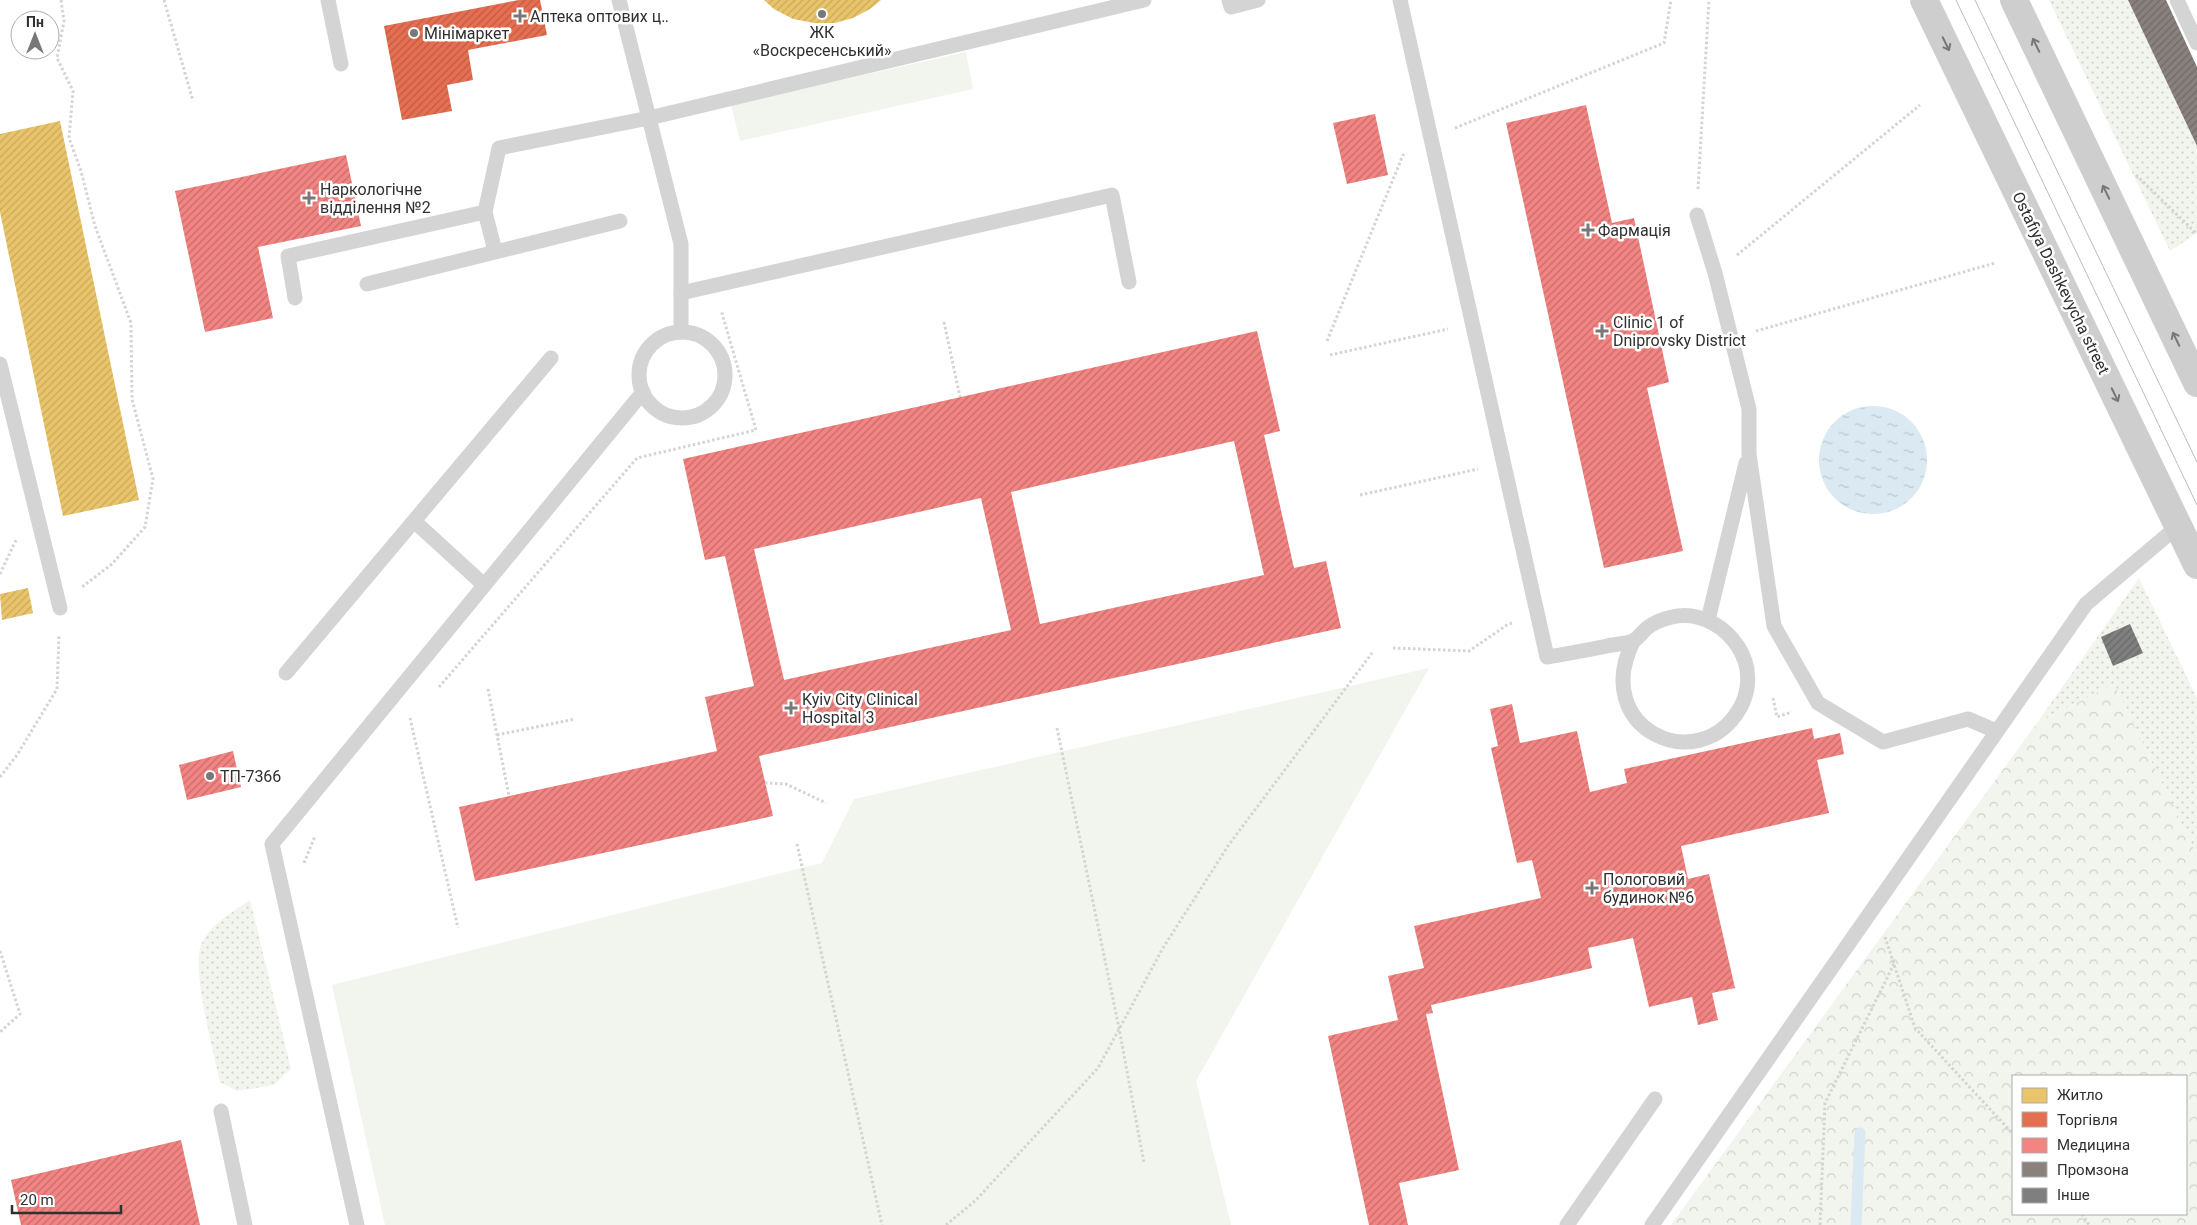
<svg xmlns="http://www.w3.org/2000/svg" width="2197" height="1225" font-family="Roboto,sans-serif">
	<style>
		.grass { fill: url(#grass-dots) }
		.forest { fill: url(#forest-crowns); fill-rule: evenodd }
		.green { fill: #f1f5ed }
		.water { fill: url(#water-ripples) }
		.homes { fill: url(#homes-hatch) }
		.shops { fill: url(#shops-hatch) }
		.health { fill: url(#health-hatch); fill-rule: evenodd }
		.industry { fill: url(#industry-hatch) }
		.lines { fill: none; stroke-linecap: round; stroke-linejoin: round }
		.stream { stroke: #dae9f2; stroke-width: 11 }
		.building { fill: url(#building-hatch) }
		.path { stroke: #d4d4d4; stroke-width: 3; stroke-dasharray: 2.5 2.5; stroke-linecap: butt }
		.lane { stroke: #d4d4d4; stroke-width: 15 }
		.secondary { stroke: #cecece; stroke-width: 28 }
		.tram { stroke: #bcbcbc; stroke-width: 1 }
		.oneway { stroke: #777 }
		.poi-dot { fill: #787878; stroke: #fff; stroke-width: 2 }
		.labels { text-anchor: middle; dominant-baseline: central; stroke-width: 5; stroke-linejoin: round; paint-order: stroke }
		.poi-label { font-size: 16px; fill: #303030; stroke: #fff; text-anchor: start }
		.street-label { font-size: 16px; fill: #303030; stroke: #fff }
	</style>
	<defs>
		<pattern id="grass-dots" width="8" height="8" patternUnits="userSpaceOnUse" patternTransform="scale(1.25)"><rect width="8" height="8" fill="#f1f5ed"/><path d="M2 2h.1M6 6h.1" fill="none" stroke="#cfd2cc" stroke-width="1.8" stroke-linecap="round"/></pattern>
		<pattern id="forest-crowns" width="20" height="18" patternUnits="userSpaceOnUse" patternTransform="scale(1.25)"><rect width="20" height="18" fill="#f1f5ed"/><path d="M2 6a3 3 0 1 1 6 0M12 15a3 3 0 1 1 6 0" fill="none" stroke="#cfd2cc"/></pattern>
		<pattern id="water-ripples" width="26" height="14" patternUnits="userSpaceOnUse" patternTransform="scale(1.25)"><rect width="26" height="14" fill="#dae9f2"/><path d="M2 4q2-2 4 0t4 0M15 11q2-2 4 0t4 0" fill="none" stroke="#bbc8d0"/></pattern>
		<pattern id="homes-hatch" width="6" height="6" patternUnits="userSpaceOnUse" patternTransform="scale(1.25)"><rect width="6" height="6" fill="#e9c46a"/><path d="M-1 1l2-2M0 6l6-6M5 7l2-2" fill="none" stroke="#c8a95c"/></pattern>
		<pattern id="shops-hatch" width="6" height="6" patternUnits="userSpaceOnUse" patternTransform="scale(1.25)"><rect width="6" height="6" fill="#e76f51"/><path d="M-1 1l2-2M0 6l6-6M5 7l2-2" fill="none" stroke="#bc5c44"/></pattern>
		<pattern id="health-hatch" width="6" height="6" patternUnits="userSpaceOnUse" patternTransform="scale(1.25)"><rect width="6" height="6" fill="#f28482"/><path d="M-1 1l2-2M0 6l6-6M5 7l2-2" fill="none" stroke="#c46c6b"/></pattern>
		<pattern id="industry-hatch" width="6" height="6" patternUnits="userSpaceOnUse" patternTransform="scale(1.25)"><rect width="6" height="6" fill="#8a817c"/><path d="M-1 1l2-2M0 6l6-6M5 7l2-2" fill="none" stroke="#716a66"/></pattern>
		<pattern id="building-hatch" width="6" height="6" patternUnits="userSpaceOnUse" patternTransform="scale(1.25)"><rect width="6" height="6" fill="#7f7f7f"/><path d="M-1 1l2-2M0 6l6-6M5 7l2-2" fill="none" stroke="#686868"/></pattern>
	</defs>
	<rect width="100%" height="100%" fill="#fff"/>
	<g class="grass">
		<polygon points="2049,0 2128,0 2197,146 2197,233 2170,251"/>
		<polygon points="2139,578 2197,698 2197,855 2114,684 2037,723"/>
		<path d="M250 900 291 1069 274 1085 237 1091 220 1082C214 1053 190 966 202 943 212 923 233 912 250 900Z"/>
	</g>
	<path class="forest" d="M2114 684 2197 855V1225H1671L2037 723ZM2013 1076H2186V1214H2013Z"/>
	<g class="green">
		<polygon points="966,52 973,89 740,141 731,105"/>
		<polygon points="1429,668 1196,1081 1231,1225 385,1225 332,985 822,863 854,799"/>
	</g>
	<circle class="water" cx="1873" cy="460" r="54"/>
	<g class="homes">
		<polygon points="764,0 881,0 870,9 853,18 835,23 814,23 793,19 774,9"/>
		<polygon points="60,121 139,500 63,516 0,212 0,134"/>
		<polygon points="28,588 33,613 2,620 0,594"/>
	</g>
	<polygon class="shops" points="519,0 540,0 547,35 468,50 473,80 447,85 452,111 402,120 384,26"/>
	<g class="health">
		<polygon points="1586,105 1612,223 1634,218 1669,382 1647,388 1683,551 1604,568 1506,123"/>
		<polygon points="1375,114 1388,175 1347,184 1333,123"/>
		<polygon points="346,155 361,226 258,247 273,318 205,332 175,191"/>
		<path d="M1257 331 1280 431 1264 435 1294 568 1326 561 1341 628 759 756 773 816 475 881 459 807 717 751 705 697 754 686 725 556 705 560 683 459ZM1234 441 1264 575 1040 624 1011 492ZM981 498 1011 630 784 680 754 549Z"/>
		<polygon points="1512,704 1520,743 1577,731 1590,792 1627,783 1624,769 1812,728 1814,739 1840,733 1844,754 1817,760 1829,813 1681,846 1688,879 1709,874 1735,988 1712,993 1718,1020 1698,1025 1692,997 1649,1007 1633,938 1588,948 1592,968 1431,1005 1433,1013 1426,1014 1459,1170 1399,1183 1408,1225 1369,1225 1328,1036 1398,1020 1388,976 1424,968 1414,926 1541,898 1532,860 1517,863 1491,748 1498,746 1490,709"/>
		<polygon points="233,751 241,787 187,800 179,765"/>
		<polygon points="181,1140 200,1225 21,1225 11,1180"/>
	</g>
	<polygon class="industry" points="2128,0 2166,0 2197,67 2197,146"/>
	<g class="lines">
		<polyline class="stream" points="1856,1225 1860,1133"/>
	</g>
	<polygon class="building" points="2130,624 2143,653 2113,666 2101,637"/>
	<g class="lines">
		<g class="path">
			<polyline points="61,0 64,21 57,58 73,91 69,138 81,171 95,226 131,323 132,399 153,479 145,527 112,564 82,587"/>
			<polyline points="164,0 193,101"/>
			<polyline points="1455,128 1664,43 1671,0"/>
			<polyline points="2136,175 2197,234"/>
			<polyline points="1698,189 1709,0"/>
			<polyline points="1737,255 1920,105"/>
			<polyline points="944,322 960,397"/>
			<polyline points="1756,331 1995,263"/>
			<polyline points="1327,341 1403,155 1407,153"/>
			<polyline points="1330,355 1448,329"/>
			<polyline points="1360,495 1478,469"/>
			<polyline points="0,574 16,540"/>
			<polyline points="1393,648 1469,651 1507,625 1512,623"/>
			<polyline points="439,687 637,458 756,430 721,310"/>
			<polyline points="488,689 509,796"/>
			<polyline points="1773,698 1777,717 1792,712"/>
			<polyline points="410,718 458,928"/>
			<polyline points="1057,728 1119,1028 1144,1163"/>
			<polyline points="497,735 575,719"/>
			<polyline points="0,777 17,755 57,689 59,635"/>
			<polyline points="765,783 786,784 826,803"/>
			<polyline points="797,844 882,1225"/>
			<polyline points="304,863 315,836"/>
			<polyline points="1885,937 1915,1028 2013,1134"/>
			<polyline points="0,951 20,1014 0,1032"/>
			<polyline points="2082,1214 2089,1225"/>
			<polyline points="946,1225 975,1201 1098,1068 1163,948 1228,846 1372,653"/>
			<polyline points="1820,1225 1825,1103 1894,964"/>
		</g>
		<g class="lane">
			<polyline points="328,0 341,64"/>
			<polyline points="619,0 681,244 681,332"/>
			<polyline points="1229,0 1231,7 1258,0"/>
			<path d="M1400 0 1547 657C1567 654 1587 650 1607 646 1615 644 1625 644 1633 641 1638 639 1642 632 1647 628 1660 618 1681 613 1697 617 1720 623 1737 639 1745 661 1750 676 1748 694 1740 708 1699 780 1588 728 1634 640"/>
			<polyline points="2177,0 2197,43"/>
			<polyline points="1697,215 1715,273 1749,409 1749,454 1774,626 1818,703 1883,742 1968,719 1996,731"/>
			<polyline points="495,251 485,212 499,148 649,118 1144,0"/>
			<polyline points="367,284 620,221"/>
			<polyline points="681,293 1112,195 1129,282"/>
			<polyline points="295,298 288,256 485,212"/>
			<circle cx="682" cy="375" r="43"/>
			<polyline points="0,364 60,608"/>
			<polyline points="414,521 484,585"/>
			<polyline points="1708,620 1746,463"/>
			<polyline points="286,673 551,358"/>
			<polyline points="221,1111 245,1225"/>
			<polyline points="357,1225 272,844 643,392"/>
			<polyline points="1567,1225 1655,1099"/>
			<polyline points="1652,1225 2086,604 2178,526"/>
		</g>
		<g class="secondary">
			<polyline points="1924,0 2197,565"/>
			<polyline points="2014,0 2197,383"/>
		</g>
		<g class="tram">
			<polyline points="1956,0 2197,505"/>
			<polyline points="1975,0 2197,462"/>
		</g>
	</g>
	<defs><path id="oneway-shaft" d="M-6 0H5M1.5-3L5.5 0L1.5 3" fill="none" stroke-width="1.6" stroke-linecap="round" stroke-linejoin="round" transform="scale(1.25)"/></defs>
	<g class="oneway">
		<use href="#oneway-shaft" transform="translate(1946 44) rotate(64)"/>
		<use href="#oneway-shaft" transform="translate(2036 45) rotate(-116)"/>
		<use href="#oneway-shaft" transform="translate(2106 192) rotate(-116)"/>
		<use href="#oneway-shaft" transform="translate(2176 339) rotate(-116)"/>
		<use href="#oneway-shaft" transform="translate(2115 395) rotate(64)"/>
	</g>
	<g class="poi-dot">
		<circle cx="822" cy="14" r="5"/>
		<path d="M517.5 8.5h5v5h5v5h-5v5h-5v-5h-5v-5h5z"/>
		<circle cx="414" cy="33" r="5"/>
		<path d="M306.5 190.5h5v5h5v5h-5v5h-5v-5h-5v-5h5z"/>
		<path d="M1585.5 222.5h5v5h5v5h-5v5h-5v-5h-5v-5h5z"/>
		<path d="M1599.5 323.5h5v5h5v5h-5v5h-5v-5h-5v-5h5z"/>
		<path d="M788.5 700.5h5v5h5v5h-5v5h-5v-5h-5v-5h5z"/>
		<circle cx="210" cy="776" r="5"/>
		<path d="M1589.5 880.5h5v5h5v5h-5v5h-5v-5h-5v-5h5z"/>
	</g>
	<g class="labels">
		<g class="poi-label">
			<text x="530" y="16">Аптека оптових ц‥</text>
			<text x="822" y="32" text-anchor="middle">ЖК<tspan x="822" dy="18">«Воскресенський»</tspan></text>
			<text x="424" y="33">Мінімаркет</text>
			<text x="320" y="189">Наркологічне<tspan x="320" dy="18">відділення №2</tspan></text>
			<text x="1598" y="230">Фармація</text>
			<text x="1613" y="322">Clinic 1 of<tspan x="1613" dy="18">Dniprovsky District</tspan></text>
			<text x="802" y="699">Kyiv City Clinical<tspan x="802" dy="18">Hospital 3</tspan></text>
			<text x="220" y="776">ТП-7366</text>
			<text x="1603" y="879">Пологовий<tspan x="1603" dy="18">будинок №6</tspan></text>
		</g>
		<g class="street-label">
			<text transform="translate(2061 283) rotate(64)">Ostafiya Dashkevycha street</text>
		</g>
	</g>
	<rect x="2012" y="1075" width="175" height="140" fill="#ffffff" stroke="#acacac"/>
	<rect x="2022" y="1088" width="25" height="15" fill="#e9c46a" stroke="#acacac"/>
	<text x="2057" y="1100" font-size="15" fill="#303030">Житло</text>
	<rect x="2022" y="1112" width="25" height="15" fill="#e76f51" stroke="#acacac"/>
	<text x="2057" y="1125" font-size="15" fill="#303030">Торгівля</text>
	<rect x="2022" y="1138" width="25" height="15" fill="#f28482" stroke="#acacac"/>
	<text x="2057" y="1150" font-size="15" fill="#303030">Медицина</text>
	<rect x="2022" y="1162" width="25" height="15" fill="#8a817c" stroke="#acacac"/>
	<text x="2057" y="1175" font-size="15" fill="#303030">Промзона</text>
	<rect x="2022" y="1188" width="25" height="15" fill="#7f7f7f" stroke="#acacac"/>
	<text x="2057" y="1200" font-size="15" fill="#303030">Інше</text>
	<g transform="translate(35 35)"><circle r="24" fill="#ffffff" stroke="#acacac"/>
	<path d="M0-4L9 19L0 12L-9 19Z" fill="#787878"/>
	<text y="-8" font-size="14" font-weight="bold" text-anchor="middle" fill="#303030">Пн</text>
	</g>
	<path d="M12 1205v8h109v-8" fill="none" stroke="#303030" stroke-width="2.5"/>
	<text x="20" y="1205" font-size="15" fill="#303030" stroke="#ffffff" stroke-width="4" paint-order="stroke">20 m</text>
</svg>
